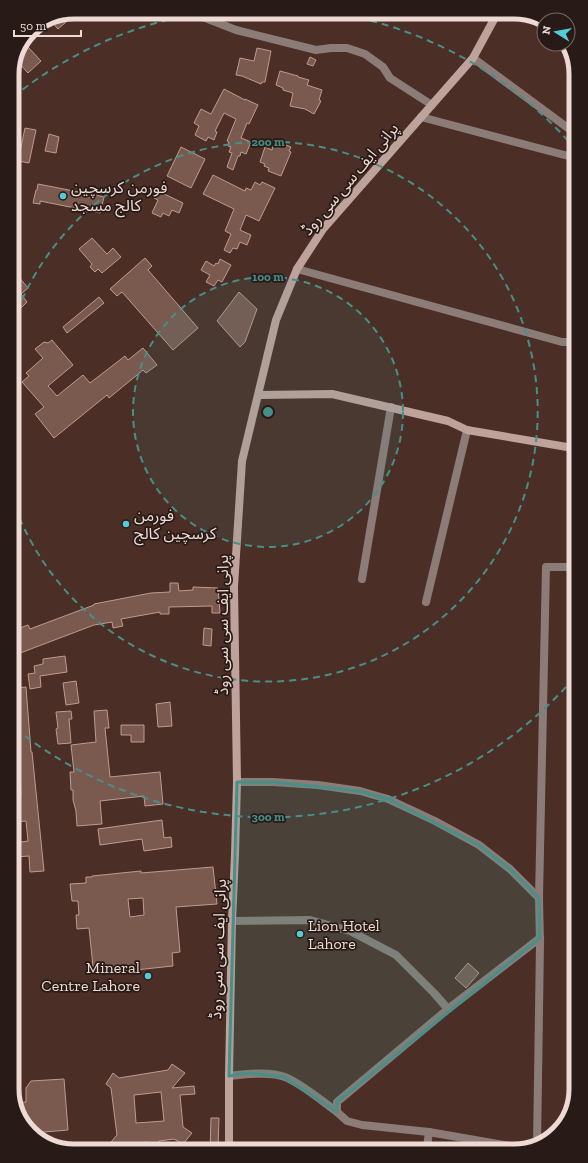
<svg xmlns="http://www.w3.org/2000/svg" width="588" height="1163" font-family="'Zilla Slab','Noto Sans Arabic',serif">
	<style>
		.building { fill: #7a594f; stroke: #bf9b90; fill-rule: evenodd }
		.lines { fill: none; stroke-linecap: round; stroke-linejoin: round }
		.street { stroke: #8c7c77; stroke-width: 8 }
		.secondary { stroke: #bda39c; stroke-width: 8 }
		.marked { fill: #478f88; fill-opacity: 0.2; stroke: #478f88; stroke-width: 3; stroke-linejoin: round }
		.ring { fill: none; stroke: #478f88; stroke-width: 2; stroke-dasharray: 7 5 }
		.poi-dot { fill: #52ccd6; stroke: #281a16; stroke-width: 1.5 }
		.labels { text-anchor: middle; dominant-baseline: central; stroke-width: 3.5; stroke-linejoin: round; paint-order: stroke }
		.street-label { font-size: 16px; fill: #eedad4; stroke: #281a16 }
		.poi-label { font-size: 16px; fill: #eedad4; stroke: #281a16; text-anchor: start }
		.rim { fill: none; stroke: #eedad4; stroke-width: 5 }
		.centre { fill: #478f88; stroke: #281a16; stroke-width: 2 }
		.ring-label { font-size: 12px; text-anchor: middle; font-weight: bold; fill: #478f88; stroke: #281a16; stroke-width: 3.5; stroke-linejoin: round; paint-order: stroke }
	</style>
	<rect width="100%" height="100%" fill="#4b2e25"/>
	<g class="building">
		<polygon points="62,17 66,22 58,29 51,21"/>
		<polygon points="28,47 41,61 28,73 20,64 23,61 18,56 22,49 23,51"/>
		<polygon points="257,48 271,51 265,82 262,82 261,84 242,76 236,75 240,58 254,61"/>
		<polygon points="310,57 316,60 313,66 307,64"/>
		<polygon points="280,71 298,76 298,77 309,80 307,85 322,90 319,100 321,101 314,114 305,109 290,106 293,93 283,90 283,88 276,85"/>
		<polygon points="224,89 245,100 245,99 258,105 249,124 247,123 241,138 251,142 246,154 241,152 240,156 238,156 233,170 227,167 232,153 229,152 231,147 228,146 229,142 227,141 236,119 224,113 215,131 217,132 214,140 208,137 206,141 195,135 199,126 194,123 201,109 211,114"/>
		<polygon points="25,128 36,130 29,163 18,161"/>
		<polygon points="49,134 59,137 56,153 45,151"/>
		<polygon points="281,143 291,147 289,151 291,152 281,176 268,171 269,168 264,166 265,164 260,162 265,147 272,150 273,146 279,148"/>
		<polygon points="181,147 205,159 191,188 167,176"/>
		<polygon points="213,175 245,191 246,188 251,190 255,182 260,185 262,182 275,188 259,221 246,215 240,230 251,235 247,245 240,242 237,249 233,248 230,253 224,250 231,234 225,231 234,209 203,194"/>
		<polygon points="38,184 79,192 80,191 104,197 100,213 40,201 40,204 33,203 36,190 37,190"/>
		<polygon points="158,191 183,203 179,213 172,210 169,216 163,213 161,217 152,213 158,200 154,198"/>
		<polygon points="92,238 107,254 113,248 121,257 102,273 98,269 95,272 90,267 92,264 79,249"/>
		<polygon points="145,258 152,266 148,270 198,328 173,350 122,292 117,296 110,289"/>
		<polygon points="220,259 231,265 222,282 218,280 214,286 206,282 210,275 201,270 206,261 214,266 216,263 218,264"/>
		<polygon points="13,270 28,288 21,294 27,302 20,309 13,301"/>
		<polygon points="239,292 257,309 245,342 240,347 217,321"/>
		<polygon points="99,297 104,303 67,333 63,327"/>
		<polygon points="52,340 73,365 48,386 57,396 83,375 90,383 125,356 128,360 143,348 157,365 146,373 143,370 109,398 107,395 54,438 35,414 44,407 22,382 29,376 26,373 43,358 35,349 44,342 48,343"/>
		<polygon points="170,583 178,583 179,591 193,590 193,587 218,588 220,613 212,613 212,606 169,607 169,614 160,614 160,612 121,619 123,626 113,628 112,622 94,625 15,655 15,633 21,630 20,628 28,625 30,629 94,605 94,604 151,593 170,592"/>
		<polygon points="204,628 212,629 211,646 203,645"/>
		<polygon points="65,656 67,672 40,676 41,687 30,689 28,674 35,673 34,666 43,664 43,659"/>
		<polygon points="76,681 79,703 66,705 63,683"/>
		<polygon points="26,687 31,752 32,752 44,871 30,872 29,856 16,857 15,843 28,841 26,821 15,822 15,796 21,795 20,780 15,781 15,688"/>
		<polygon points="170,702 172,726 158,727 156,704"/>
		<polygon points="107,710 109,728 105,728 110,777 160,772 163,804 145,806 144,796 100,801 102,824 77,826 76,811 73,800 73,790 71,790 70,772 74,772 71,745 96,742 94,711"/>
		<polygon points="71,711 72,719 69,719 71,743 58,744 56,729 58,728 56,712"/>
		<polygon points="121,725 144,725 144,742 131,742 131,735 121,735"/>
		<polygon points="162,820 164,838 171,837 172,847 144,851 142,839 100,845 98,829"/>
		<path d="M213 867 217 904 176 907 180 952 172 953 173 966 97 974 96 967H93L89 928 77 929 76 915H79L78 901H72L70 884 86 883V877H92V876L141 871V873ZM143 898 144 915 130 917 128 899Z"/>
		<polygon points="468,963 479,973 466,988 455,978"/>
		<path d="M172 1064 185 1073 172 1088 194 1086 195 1094 180 1095 183 1127 192 1133 183 1144 174 1139 159 1141 160 1150H148L147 1142 129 1144 122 1150 111 1142 117 1135 111 1088 106 1084 113 1073 119 1078 168 1070ZM161 1092 164 1121 136 1123 134 1095Z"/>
		<polygon points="64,1079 68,1130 33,1133 17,1113 17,1103 26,1102 26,1088 31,1081"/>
		<polygon points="211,1118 219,1118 218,1149 210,1150"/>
	</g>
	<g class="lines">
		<g class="street">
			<polyline points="195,14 236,30 316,50 331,48 347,48 365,54 383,67 390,78 432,105"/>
			<polyline points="473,58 572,131"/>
			<polyline points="421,117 572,157"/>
			<polyline points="297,269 562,342 573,342"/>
			<polyline points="362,579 391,407"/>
			<polyline points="426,602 467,430"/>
			<polyline points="237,782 273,782 318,785 360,791 388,799 435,821 479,845 510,869 539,898"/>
			<polyline points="232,921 310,920 350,931 396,955 434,993 448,1009 337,1102 337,1112 347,1121 362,1125 429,1132 515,1147"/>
			<polyline points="448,1009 540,938"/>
			<path d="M229 1076C245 1074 270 1071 285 1077 302 1084 322 1101 337 1112"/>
			<polyline points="537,1146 540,943 539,898 546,567 574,567"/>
			<polyline points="427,1147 429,1132"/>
		</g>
		<g class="secondary">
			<polyline points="259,395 332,394 448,421 467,430 573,448"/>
			<polyline points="229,1149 229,1076 232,921 235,855 237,782 234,587 242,461 276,320 297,269 323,229 473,58 498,12"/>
		</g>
	</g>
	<path class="marked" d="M237 782H273L360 791 388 799 479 845 510 869 539 898 540 938 337 1102V1112L284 1077 248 1073 229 1076Z"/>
	<circle cx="268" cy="412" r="135" fill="#478f88" fill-opacity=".12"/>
	<g class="ring">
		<circle cx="268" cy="412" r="135"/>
		<path d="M13 322A270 270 0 1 1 14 504"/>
		<path d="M574 678A405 405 0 0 1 16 729M13 97A405 405 0 0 1 201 13M335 13A405 405 0 0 1 571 144"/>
	</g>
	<g class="poi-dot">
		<circle cx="63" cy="196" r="4"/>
		<circle cx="126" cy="524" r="4"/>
		<circle cx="300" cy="934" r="4"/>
		<circle cx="148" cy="976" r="4"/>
	</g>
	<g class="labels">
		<g class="street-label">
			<text transform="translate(350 179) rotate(-50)">پرانی ایف سی سی روڈ</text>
			<text transform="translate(222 625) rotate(-90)">پرانی ایف سی سی روڈ</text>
			<text transform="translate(218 949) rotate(-88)">پرانی ایف سی سی روڈ</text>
		</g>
		<g class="poi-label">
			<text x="71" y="187">فورمن کرسچین<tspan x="71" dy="18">کالج مسجد</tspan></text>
			<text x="134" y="515">فورمن<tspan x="134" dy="18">کرسچین کالج</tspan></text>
			<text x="308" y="925">Lion Hotel<tspan x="308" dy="18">Lahore</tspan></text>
			<text x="140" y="967" text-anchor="end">Mineral<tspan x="140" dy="18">Centre Lahore</tspan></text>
		</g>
	</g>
	<path d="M0 0H588V1163H0ZM74 19H514A55 55 0 0 1 569 74V1089A55 55 0 0 1 514 1144H74A55 55 0 0 1 19 1089V74A55 55 0 0 1 74 19Z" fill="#281a16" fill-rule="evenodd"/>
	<path class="rim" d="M74 19H514A55 55 0 0 1 569 74V1089A55 55 0 0 1 514 1144H74A55 55 0 0 1 19 1089V74A55 55 0 0 1 74 19Z"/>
	<circle cx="268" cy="412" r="6" class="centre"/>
	<g class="ring-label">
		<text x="268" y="146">200 m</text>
		<text x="268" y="281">100 m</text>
		<text x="268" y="821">300 m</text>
	</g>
	<g transform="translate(556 32) rotate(281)"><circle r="19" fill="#281a16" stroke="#776762"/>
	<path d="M0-3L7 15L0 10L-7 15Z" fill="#52ccd6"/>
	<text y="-6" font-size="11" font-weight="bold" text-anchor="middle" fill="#eedad4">N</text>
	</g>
	<path d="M14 30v6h67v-6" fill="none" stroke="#eedad4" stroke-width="2"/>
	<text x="20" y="30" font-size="12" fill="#eedad4" stroke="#281a16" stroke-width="3" paint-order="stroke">50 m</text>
</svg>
